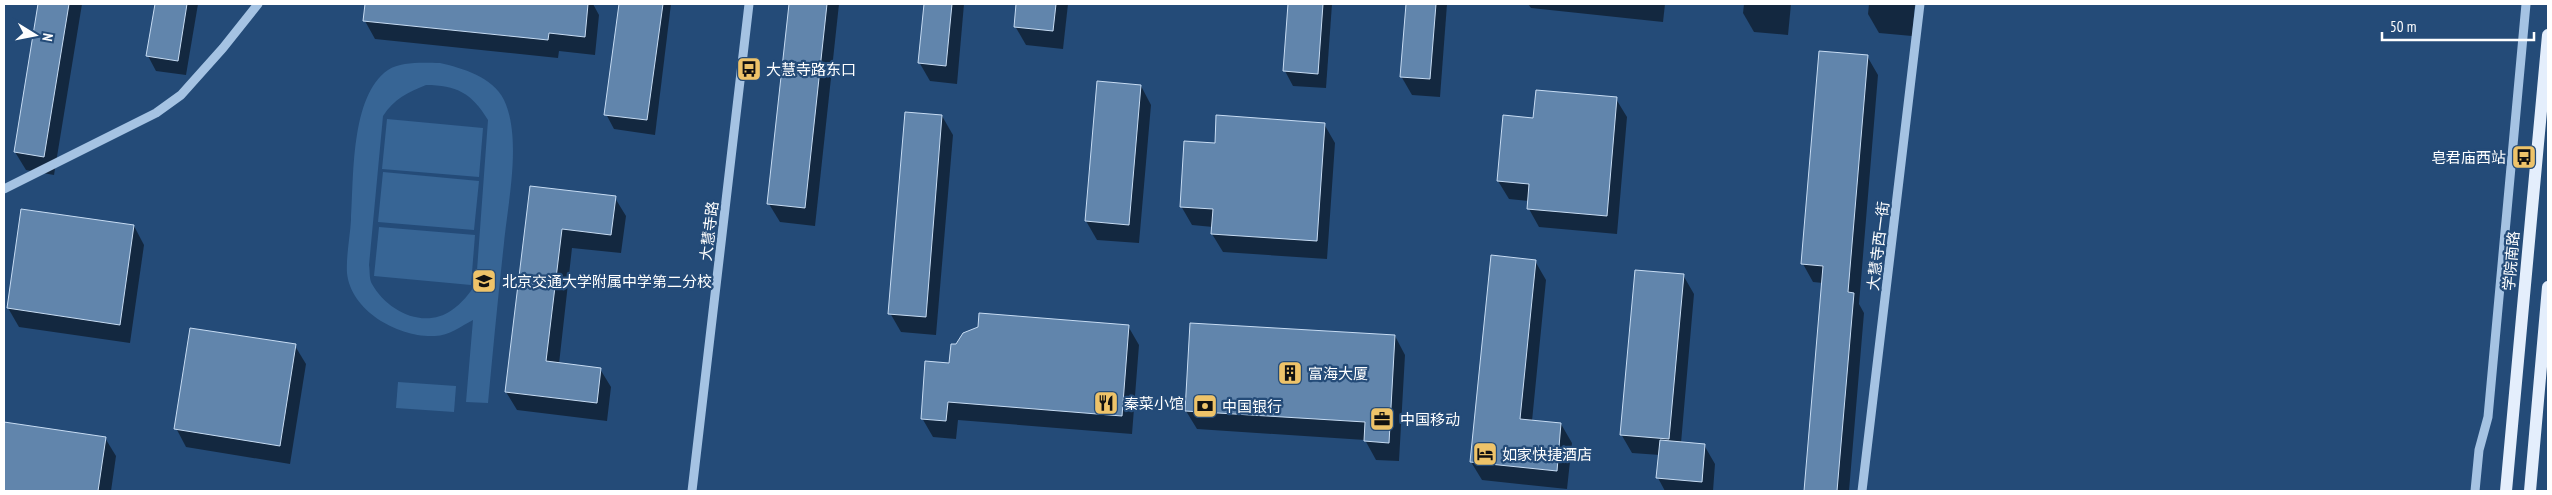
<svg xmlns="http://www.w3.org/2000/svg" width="2552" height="495" font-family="'PT Sans Narrow','Noto Sans SC',sans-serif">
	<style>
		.green { fill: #376595; fill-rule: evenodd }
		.shadow { fill: #0007 }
		.building { fill: #6185ac; stroke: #c7dcf3 }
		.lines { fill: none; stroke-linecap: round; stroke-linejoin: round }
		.minor { stroke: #a5c3e3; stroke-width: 9 }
		.major { stroke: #e4eefc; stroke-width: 12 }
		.labels { text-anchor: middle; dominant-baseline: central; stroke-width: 4.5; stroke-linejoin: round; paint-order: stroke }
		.poi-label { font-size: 15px; fill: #fff; stroke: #244b78; text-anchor: start }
		.street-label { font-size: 15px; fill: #fff; stroke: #244b78 }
	</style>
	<rect width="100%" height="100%" fill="#244b78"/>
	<g class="green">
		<path d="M440 63C462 68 493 77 504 100 522 138 508 202 504 243 498 297 493 350 488 403L466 402 473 320C461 326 449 336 435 336 400 338 351 312 347 273 346 256 350 237 351 220 354 179 350 96 388 70 402 61 424 63 440 63ZM426 85C456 85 472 93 488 120L476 284C469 294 462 303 452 310 424 330 387 311 372 284 369 279 370 271 369 265L383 116C394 99 408 92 426 85Z"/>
		<polygon points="387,119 483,128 479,177 382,169"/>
		<polygon points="383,172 479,181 474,230 378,222"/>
		<polygon points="379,227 475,235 471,285 374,276"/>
		<polygon points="398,382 456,386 454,412 396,408"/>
	</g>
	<g class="shadow">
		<polygon points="39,4 82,4 54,175 26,170 15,152"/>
		<polygon points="156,4 198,4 186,75 156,71 148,56"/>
		<polygon points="366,4 593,4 599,15 595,55 559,51 558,58 375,39 365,21"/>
		<polygon points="620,4 671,4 655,135 614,129 606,114"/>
		<polygon points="790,4 839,4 815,226 780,222 769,204"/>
		<polygon points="925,4 964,4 957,84 930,81 919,62"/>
		<polygon points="1017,4 1068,4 1063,49 1026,45 1015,26"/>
		<polygon points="1290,4 1332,4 1326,88 1293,86 1285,71"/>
		<polygon points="1407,4 1447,4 1440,97 1412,95 1401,76"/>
		<polygon points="1528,4 1665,4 1663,22 1531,8"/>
		<polygon points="1744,4 1791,4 1788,35 1754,32 1743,13"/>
		<polygon points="1869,4 1915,4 1912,36 1879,33 1868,14"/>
		<polygon points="1867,56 1878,75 1859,304 1864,313 1849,491 1805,491 1823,283 1813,282 1803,264"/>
		<polygon points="1141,86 1151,105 1139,243 1097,240 1086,221"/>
		<polygon points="1616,99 1627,117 1617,234 1539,227 1529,209 1529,201 1509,199 1498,181 1535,119"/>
		<polygon points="942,116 953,135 936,335 901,332 890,313"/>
		<polygon points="1324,124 1335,143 1327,259 1223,252 1212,234 1213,227 1192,225 1181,206 1216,144"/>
		<polygon points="531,188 615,198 626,216 621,253 572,248 559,364 600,369 611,387 607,421 517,410 506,392"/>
		<polygon points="134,226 144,245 130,343 19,327 8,308"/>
		<polygon points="1535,261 1546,280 1532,421 1561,424 1572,443 1567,489 1482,480 1471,462"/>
		<polygon points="1683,275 1694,294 1681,443 1704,445 1715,464 1713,491 1665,491 1658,478 1660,455 1632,453 1621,434"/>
		<polygon points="1128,326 1139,345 1132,434 958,420 956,439 933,437 922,418 950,365 956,346"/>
		<polygon points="1395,336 1405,355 1399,461 1376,460 1365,440 1197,429 1186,411"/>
		<polygon points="295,346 306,364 290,464 186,447 176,428"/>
		<polygon points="4,423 105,438 116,456 111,491 4,491"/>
	</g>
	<g class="building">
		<polygon points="38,4 69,4 44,157 14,152"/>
		<polygon points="155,4 187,4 178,61 146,56"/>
		<polygon points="365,4 588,4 585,37 549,33 548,40 363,21"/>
		<polygon points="619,4 663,4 647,120 604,115"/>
		<polygon points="789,4 827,4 805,208 767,204"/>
		<polygon points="924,4 952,4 946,66 918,63"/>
		<polygon points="1016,4 1056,4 1053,31 1014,27"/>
		<polygon points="1288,4 1323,4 1318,74 1283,71"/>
		<polygon points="1406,4 1436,4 1430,79 1400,77"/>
		<polygon points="1819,51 1868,55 1848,292 1854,293 1837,491 1804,491 1823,266 1801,264"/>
		<polygon points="1097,81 1141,85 1129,225 1085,221"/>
		<polygon points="1536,90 1617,97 1607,216 1527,209 1529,184 1497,181 1503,115 1533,118"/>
		<polygon points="905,112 942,115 926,317 888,314"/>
		<polygon points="1216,115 1325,123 1317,241 1211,234 1213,209 1180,207 1184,141 1215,143"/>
		<polygon points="530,186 616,196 611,235 562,229 546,361 601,368 597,403 505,392"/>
		<polygon points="21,209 134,225 120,325 7,308"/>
		<polygon points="1491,255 1536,260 1520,419 1561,423 1557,471 1470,462"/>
		<polygon points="1635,270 1684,274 1669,439 1620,435"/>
		<polygon points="979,313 1129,325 1122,416 948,402 946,421 921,419 925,361 949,363 951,344 956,344 963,333 978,327"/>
		<polygon points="1190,323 1395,335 1389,443 1364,441 1365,422 1185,411"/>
		<polygon points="190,328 296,344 280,446 174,429"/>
		<polygon points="4,422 106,437 98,491 4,491"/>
		<polygon points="1660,440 1705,444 1702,482 1656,478"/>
	</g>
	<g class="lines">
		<g class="minor">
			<polyline points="4,189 156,113 181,95 223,48 258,4"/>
			<polyline points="692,491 749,4"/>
			<polyline points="1862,491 1920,4"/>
			<polyline points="2475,491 2479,450 2488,417 2526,4"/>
		</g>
		<g class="major">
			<polyline points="2506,491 2548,35"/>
			<polyline points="2530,491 2548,287"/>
		</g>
	</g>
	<defs>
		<symbol id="bus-square" viewBox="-11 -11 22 22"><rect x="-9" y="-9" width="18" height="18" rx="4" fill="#eec369" stroke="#244b78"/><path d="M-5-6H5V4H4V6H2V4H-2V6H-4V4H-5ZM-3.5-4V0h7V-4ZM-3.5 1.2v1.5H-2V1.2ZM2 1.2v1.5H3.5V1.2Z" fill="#111"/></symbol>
		<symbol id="school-square" viewBox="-11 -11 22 22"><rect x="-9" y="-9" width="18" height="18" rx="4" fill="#eec369" stroke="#244b78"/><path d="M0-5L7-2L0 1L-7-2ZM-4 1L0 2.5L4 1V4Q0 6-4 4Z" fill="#111"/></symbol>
		<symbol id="building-square" viewBox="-11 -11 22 22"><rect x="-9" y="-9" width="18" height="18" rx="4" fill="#eec369" stroke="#244b78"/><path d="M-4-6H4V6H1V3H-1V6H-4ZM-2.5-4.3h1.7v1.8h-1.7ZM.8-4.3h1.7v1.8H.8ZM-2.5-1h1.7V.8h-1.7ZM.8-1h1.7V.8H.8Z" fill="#111"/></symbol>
		<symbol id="restaurant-square" viewBox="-11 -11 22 22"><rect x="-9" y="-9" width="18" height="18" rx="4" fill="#eec369" stroke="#244b78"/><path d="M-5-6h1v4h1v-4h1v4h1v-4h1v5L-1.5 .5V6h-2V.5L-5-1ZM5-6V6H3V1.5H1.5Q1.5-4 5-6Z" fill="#111"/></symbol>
		<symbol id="bank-square" viewBox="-11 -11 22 22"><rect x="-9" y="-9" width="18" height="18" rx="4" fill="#eec369" stroke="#244b78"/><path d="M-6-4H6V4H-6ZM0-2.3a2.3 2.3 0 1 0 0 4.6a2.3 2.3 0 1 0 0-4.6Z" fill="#111"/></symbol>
		<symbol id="office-square" viewBox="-11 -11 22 22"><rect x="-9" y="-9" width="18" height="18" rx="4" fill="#eec369" stroke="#244b78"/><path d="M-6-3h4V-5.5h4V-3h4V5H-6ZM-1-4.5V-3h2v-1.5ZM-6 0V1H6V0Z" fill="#111"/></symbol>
		<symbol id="hotel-square" viewBox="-11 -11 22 22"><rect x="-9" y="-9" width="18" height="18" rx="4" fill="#eec369" stroke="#244b78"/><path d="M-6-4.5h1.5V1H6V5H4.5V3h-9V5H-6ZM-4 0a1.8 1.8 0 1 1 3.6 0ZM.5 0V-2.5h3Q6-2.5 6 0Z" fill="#111"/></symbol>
	</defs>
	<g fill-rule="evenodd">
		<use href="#bus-square" x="735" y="55" width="28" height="28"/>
		<use href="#bus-square" x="2510" y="143" width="28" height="28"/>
		<use href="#school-square" x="470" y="267" width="28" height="28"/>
		<use href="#building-square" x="1276" y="359" width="28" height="28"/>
		<use href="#restaurant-square" x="1092" y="389" width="28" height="28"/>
		<use href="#bank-square" x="1191" y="392" width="28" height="28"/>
		<use href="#office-square" x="1368" y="405" width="28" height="28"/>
		<use href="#hotel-square" x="1471" y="440" width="28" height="28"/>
	</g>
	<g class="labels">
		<g class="poi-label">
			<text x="766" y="69">大慧寺路东口</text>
			<text x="2506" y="157" text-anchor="end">皂君庙西站</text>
			<text x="502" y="281">北京交通大学附属中学第二分校</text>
			<text x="1308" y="373">富海大厦</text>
			<text x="1124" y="403">秦菜小馆</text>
			<text x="1222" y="406">中国银行</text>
			<text x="1400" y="419">中国移动</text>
			<text x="1502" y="454">如家快捷酒店</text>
		</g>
		<g class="street-label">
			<text transform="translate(709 231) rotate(-83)">大慧寺路</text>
			<text transform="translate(1878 246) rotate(-83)">大慧寺西一街</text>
			<text transform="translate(2511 261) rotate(-85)">学院南路</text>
		</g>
	</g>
	<rect width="2552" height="495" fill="none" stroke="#ffffff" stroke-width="10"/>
	<g transform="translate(35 35) rotate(100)" stroke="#244b78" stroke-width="4" paint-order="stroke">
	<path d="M0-4L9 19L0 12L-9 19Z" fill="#ffffff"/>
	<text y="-8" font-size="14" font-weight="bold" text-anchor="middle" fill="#ffffff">N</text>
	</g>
	<path d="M2382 32v8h152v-8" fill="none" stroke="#ffffff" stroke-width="2.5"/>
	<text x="2390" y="32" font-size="15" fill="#ffffff" stroke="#244b78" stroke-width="4" paint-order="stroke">50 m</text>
</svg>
